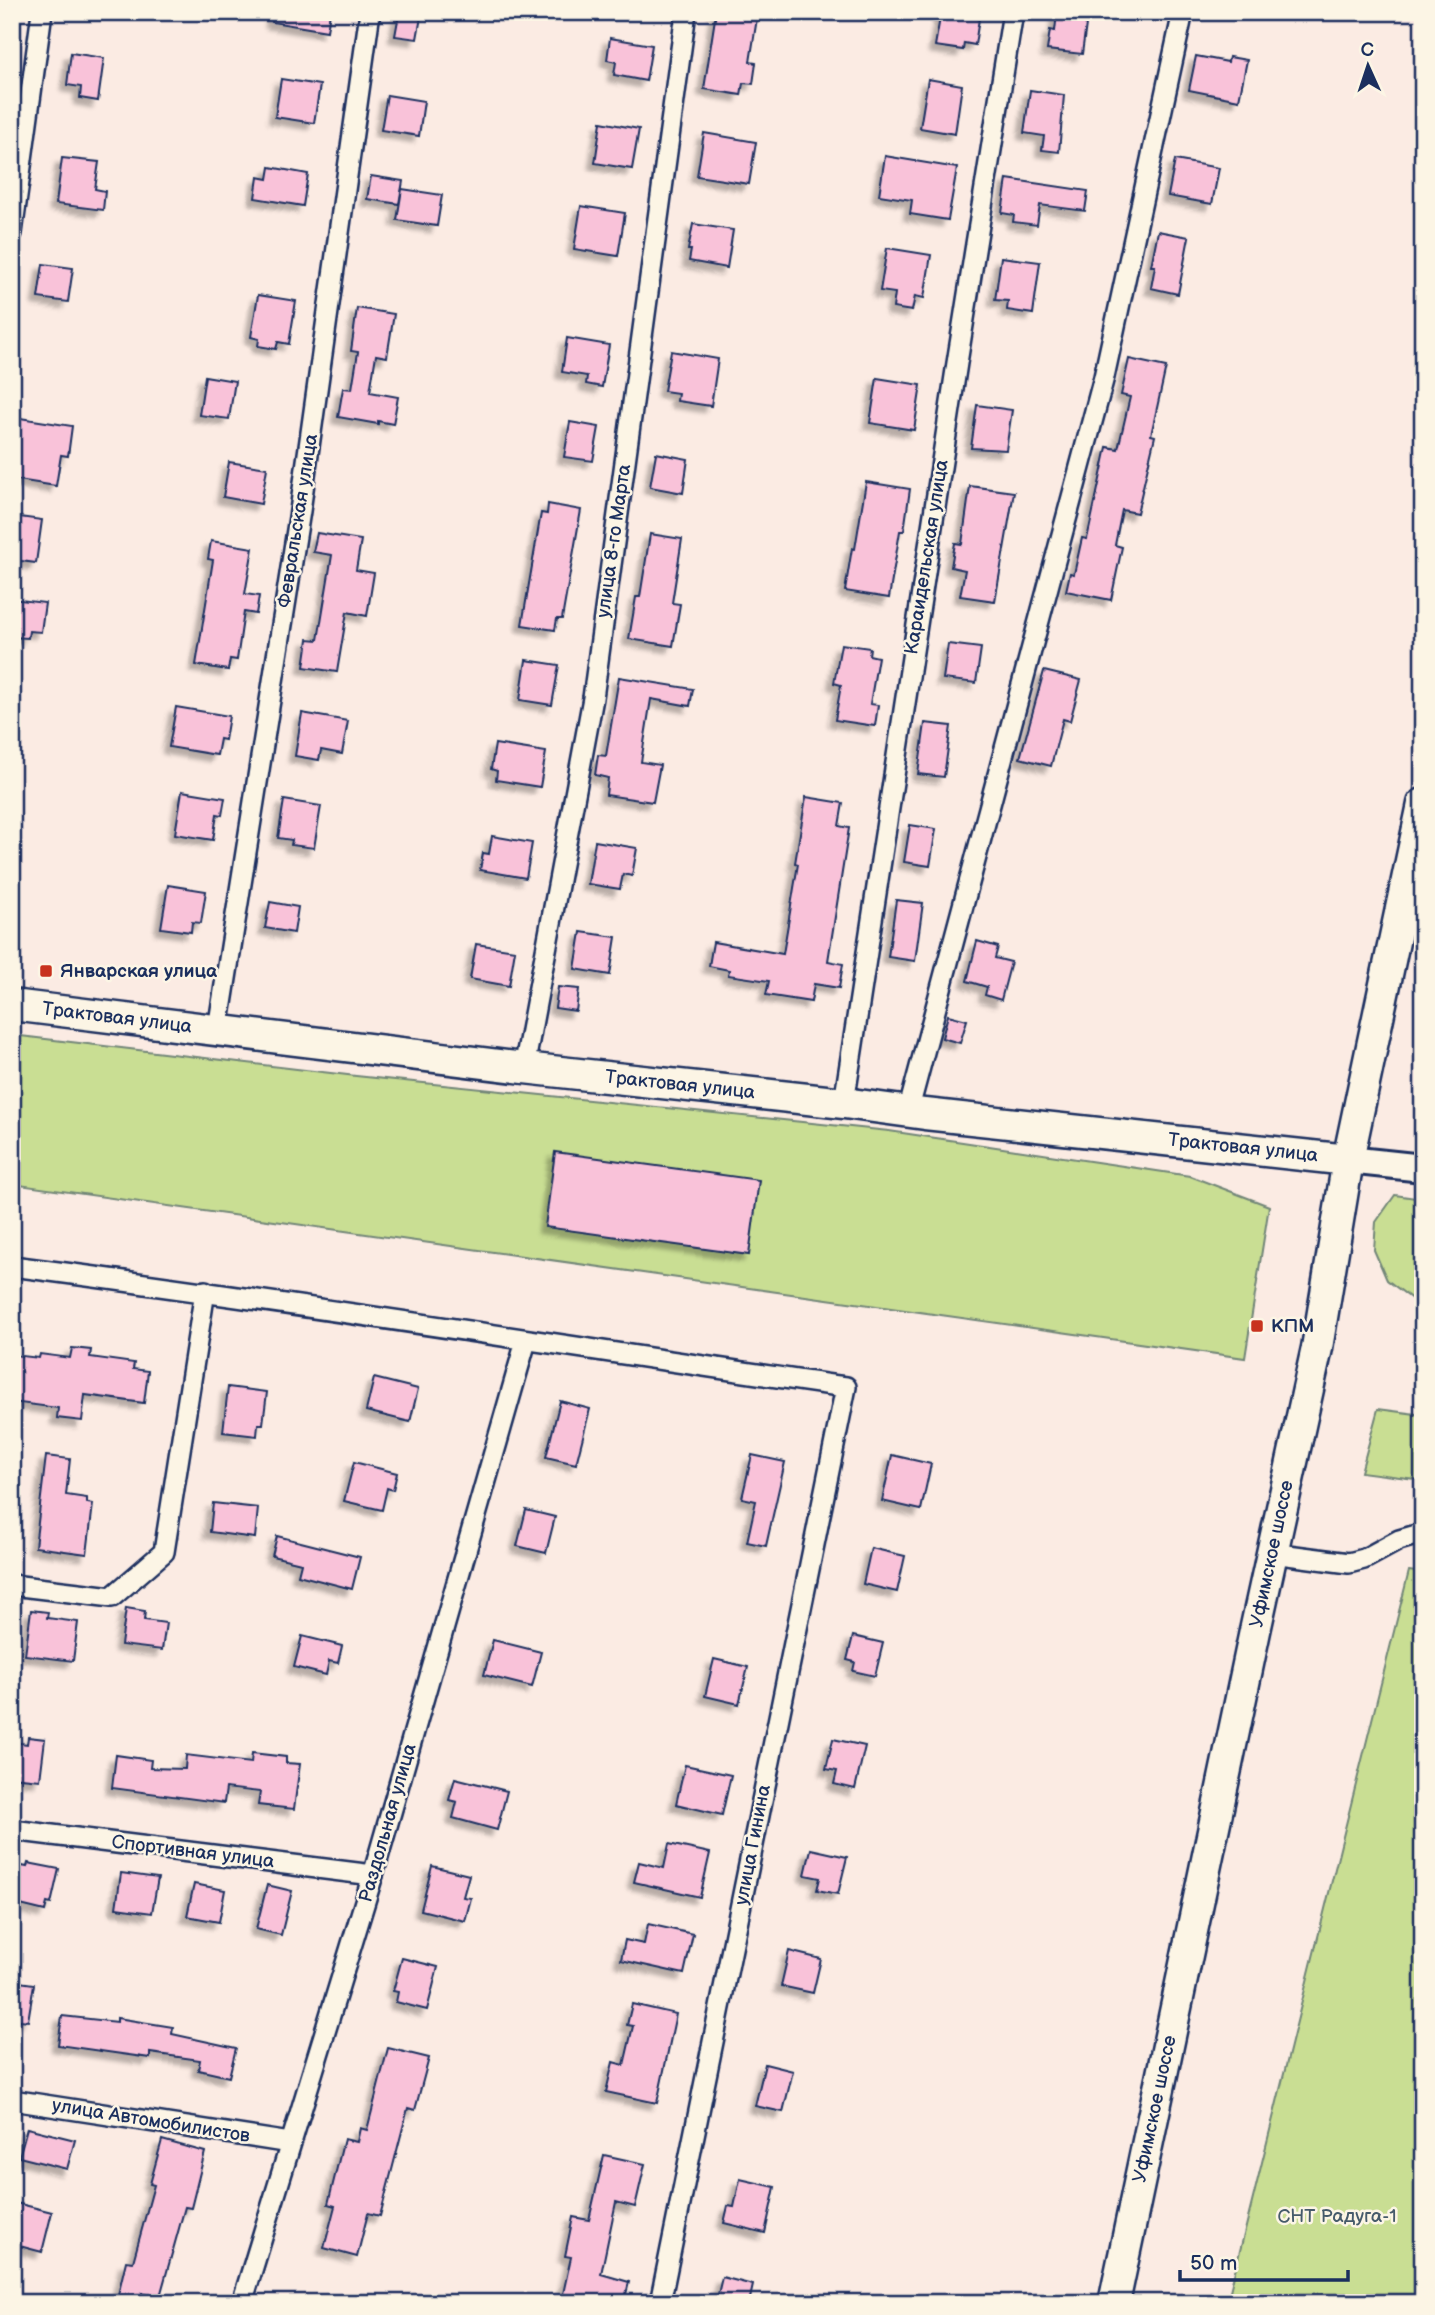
<svg xmlns="http://www.w3.org/2000/svg" width="1435" height="2315" font-family="'Balsamiq Sans',sans-serif">
	<style>
		.green { fill: #c9de93; stroke: #728678; stroke-width: 2 }
		.building { fill: #f9c2d9; stroke: #1b2f5e; stroke-width: 2; filter: url(#shadow) }
		.lines { fill: none; stroke-linecap: round; stroke-linejoin: round }
		.street-casing { stroke: #1b2f5e; stroke-width: 24 }
		.secondary-casing { stroke: #1b2f5e; stroke-width: 32 }
		.primary-casing { stroke: #1b2f5e; stroke-width: 35 }
		.street { stroke: #fcf5e5; stroke-width: 19 }
		.secondary { stroke: #fcf5e5; stroke-width: 26 }
		.primary { stroke: #fcf5e5; stroke-width: 30 }
		.poi-dot { fill: #c8321e; stroke: #fcf5e5; stroke-width: 2.5 }
		.labels { text-anchor: middle; dominant-baseline: central; stroke-width: 5; stroke-linejoin: round; paint-order: stroke }
		.street-label { font-size: 19px; fill: #1b2f5e; stroke: #fcf5e5 }
		.poi-label { font-size: 19px; font-weight: bold; fill: #1b2f5e; stroke: #fcf5e5; text-anchor: start }
		.park-label { font-size: 19px; fill: #465b6b; stroke: #fcf5e5 }
	</style>
	<defs>
		<filter id="shadow"><feDropShadow dx="-6" dy="6" stdDeviation="2" flood-color="#0004"/></filter>
	</defs>
	<rect width="100%" height="100%" fill="#fbebe3"/>
	<filter id="ink" filterUnits="userSpaceOnUse"><feTurbulence type="fractalNoise" baseFrequency=".0143" numOctaves="2"/><feDisplacementMap in="SourceGraphic" scale="14" xChannelSelector="R" yChannelSelector="G"/><feConvolveMatrix kernelMatrix="1 2 1 2 8 2 1 2 1" color-interpolation-filters="sRGB"/></filter>
	<g filter="url(#ink)">
		<g class="green">
			<polygon points="12,1035 356,1076 889,1131 1190,1176 1269,1206 1245,1358 12,1184"/>
			<polygon points="1395,1195 1423,1199 1423,1303 1412,1299 1387,1280 1374,1250 1376,1222"/>
			<polygon points="1378,1409 1423,1415 1423,1480 1361,1472"/>
			<polygon points="1409,1571 1423,1573 1423,2303 1227,2303"/>
		</g>
		<g class="building">
			<polygon points="273,12 330,12 327,31 272,22"/>
			<polygon points="716,12 758,12 750,62 756,63 753,84 743,83 741,95 704,89"/>
			<polygon points="941,12 980,12 975,45 964,43 963,50 935,46"/>
			<polygon points="1057,13 1087,17 1082,54 1047,50 1050,30 1055,31"/>
			<polygon points="399,14 421,17 417,39 395,36"/>
			<polygon points="610,38 652,45 646,81 614,75 616,62 607,60"/>
			<polygon points="71,53 104,58 98,101 80,98 81,87 67,85"/>
			<polygon points="1196,56 1228,62 1229,57 1247,60 1239,100 1189,90"/>
			<polygon points="281,79 320,85 314,123 275,117"/>
			<polygon points="928,79 962,85 955,134 920,128"/>
			<polygon points="1030,90 1064,95 1059,152 1042,150 1044,136 1024,133"/>
			<polygon points="387,95 424,101 419,136 381,130"/>
			<polygon points="601,122 639,129 632,169 595,163"/>
			<polygon points="704,133 756,142 749,184 697,176"/>
			<polygon points="885,156 957,168 948,220 910,214 912,200 879,195"/>
			<polygon points="62,158 99,162 95,189 105,191 103,210 56,204"/>
			<polygon points="1175,160 1219,168 1212,204 1168,196"/>
			<polygon points="270,167 308,174 303,206 255,198 258,177 268,179"/>
			<polygon points="371,176 403,181 399,204 367,199"/>
			<polygon points="1007,179 1088,191 1085,211 1040,205 1037,225 1013,222 1014,215 1002,213"/>
			<polygon points="402,189 442,195 437,226 397,220"/>
			<polygon points="581,206 625,213 618,256 574,249"/>
			<polygon points="693,224 733,230 727,268 689,261 691,250 688,250"/>
			<polygon points="1158,231 1189,237 1178,294 1151,288 1155,266 1151,266"/>
			<polygon points="887,248 931,255 924,298 915,296 912,311 893,308 895,293 880,291"/>
			<polygon points="1001,257 1040,262 1033,314 1007,310 1008,301 995,300"/>
			<polygon points="43,264 73,268 68,302 38,298"/>
			<polygon points="258,295 296,301 289,344 278,342 276,349 258,346 259,339 251,337"/>
			<polygon points="357,308 394,314 387,357 376,355 370,392 398,397 393,424 378,421 378,424 338,417 343,388 352,389 358,352 351,351"/>
			<polygon points="567,338 609,345 602,387 586,384 587,376 562,372"/>
			<polygon points="671,351 718,359 711,406 677,401 678,393 664,391"/>
			<polygon points="1129,359 1166,367 1151,435 1155,436 1137,513 1122,510 1115,545 1122,547 1111,600 1066,591 1070,573 1074,574 1082,538 1087,539 1107,447 1118,449 1130,397 1121,395"/>
			<polygon points="205,376 235,381 229,419 199,415"/>
			<polygon points="877,378 921,385 914,430 870,423"/>
			<polygon points="977,405 1012,410 1006,450 971,448"/>
			<polygon points="20,418 72,426 68,456 61,455 56,486 12,479"/>
			<polygon points="570,422 599,427 593,461 564,457"/>
			<polygon points="656,453 688,459 683,493 650,487"/>
			<polygon points="229,462 267,468 261,504 223,497"/>
			<polygon points="866,482 910,489 904,531 900,531 889,598 845,591 852,548 855,549"/>
			<polygon points="970,486 1014,492 995,601 960,596 965,570 951,567 955,543 962,544"/>
			<polygon points="548,504 581,510 562,619 557,619 555,630 522,625 541,513 547,514"/>
			<polygon points="12,516 42,520 36,563 14,560"/>
			<polygon points="317,533 361,540 356,570 374,573 367,616 347,612 337,672 304,667 308,639 318,640 332,555 313,552"/>
			<polygon points="650,534 682,539 672,603 680,604 673,646 629,639 636,597 640,597"/>
			<polygon points="211,541 253,548 245,594 259,596 256,614 244,612 237,660 230,659 228,670 196,665 213,560 208,559"/>
			<polygon points="12,599 45,603 41,632 29,631 28,638 12,637"/>
			<polygon points="841,644 870,648 869,655 878,657 870,704 878,705 875,726 835,720 841,685 834,683"/>
			<polygon points="948,644 981,648 976,683 943,679"/>
			<polygon points="526,660 559,665 552,705 520,700"/>
			<polygon points="1044,671 1081,680 1070,721 1063,719 1051,766 1020,758"/>
			<polygon points="619,677 693,689 690,706 651,699 641,762 660,765 653,802 606,795 608,778 595,775 598,755 606,756"/>
			<polygon points="176,707 229,716 225,740 220,739 217,755 169,747"/>
			<polygon points="302,713 348,721 342,754 321,750 319,760 295,756"/>
			<polygon points="925,723 951,726 944,777 918,774"/>
			<polygon points="495,744 546,752 540,787 496,780 497,771 491,769"/>
			<polygon points="182,791 225,798 222,815 217,814 213,840 175,834"/>
			<polygon points="806,797 843,803 839,826 849,828 828,961 843,964 839,988 814,984 811,1002 766,995 769,981 728,975 729,970 709,966 713,942 783,954 798,864 795,863"/>
			<polygon points="284,800 321,806 314,848 291,845 292,840 278,838"/>
			<polygon points="910,825 936,829 930,866 904,862"/>
			<polygon points="492,836 532,843 526,878 480,870 483,853 489,854"/>
			<polygon points="595,841 637,848 632,876 623,874 620,889 588,884"/>
			<polygon points="168,885 206,891 201,923 192,922 191,932 161,928"/>
			<polygon points="896,900 923,903 915,961 888,957"/>
			<polygon points="270,902 298,907 294,933 265,928"/>
			<polygon points="581,932 616,937 610,975 575,969"/>
			<polygon points="977,941 998,947 995,958 1011,962 1001,1000 985,995 987,987 967,981"/>
			<polygon points="476,944 515,950 509,986 470,979"/>
			<polygon points="558,987 579,989 576,1011 555,1008"/>
			<polygon points="948,1015 967,1020 960,1043 942,1038"/>
			<polygon points="555,1152 759,1180 749,1255 545,1227"/>
			<polygon points="72,1348 91,1350 90,1357 134,1363 133,1369 148,1371 144,1403 85,1395 82,1421 57,1418 58,1408 12,1402 14,1355 39,1358 40,1354 70,1358"/>
			<polygon points="374,1378 418,1389 410,1422 366,1411"/>
			<polygon points="228,1387 267,1392 263,1424 258,1424 257,1436 223,1432"/>
			<polygon points="560,1401 590,1409 576,1464 546,1457"/>
			<polygon points="752,1455 785,1462 766,1546 747,1542 756,1501 742,1498"/>
			<polygon points="892,1455 931,1464 921,1510 882,1501"/>
			<polygon points="46,1456 70,1459 66,1495 87,1498 87,1503 93,1504 87,1554 35,1547"/>
			<polygon points="354,1462 397,1473 393,1490 387,1488 382,1510 344,1501"/>
			<polygon points="213,1503 258,1508 255,1538 210,1532"/>
			<polygon points="526,1510 555,1517 546,1553 517,1546"/>
			<polygon points="277,1536 360,1557 352,1589 298,1575 301,1563 272,1556"/>
			<polygon points="871,1548 905,1556 897,1592 863,1584"/>
			<polygon points="126,1608 145,1611 144,1620 166,1623 162,1650 121,1645"/>
			<polygon points="31,1610 48,1612 47,1618 78,1622 73,1661 25,1655"/>
			<polygon points="302,1636 342,1646 338,1663 329,1661 326,1675 294,1667"/>
			<polygon points="853,1636 883,1643 875,1676 853,1671 855,1662 847,1660"/>
			<polygon points="493,1640 541,1652 532,1687 484,1675"/>
			<polygon points="714,1659 748,1667 739,1704 705,1696"/>
			<polygon points="28,1737 45,1739 40,1780 12,1777 12,1742 27,1744"/>
			<polygon points="833,1739 865,1746 855,1789 834,1784 837,1771 826,1769"/>
			<polygon points="252,1753 286,1757 286,1763 300,1764 294,1809 258,1805 260,1792 226,1788 224,1803 112,1788 116,1755 151,1760 150,1768 185,1769 186,1755 251,1763"/>
			<polygon points="685,1765 731,1775 722,1815 676,1804"/>
			<polygon points="455,1778 507,1791 497,1830 453,1818 457,1802 449,1800"/>
			<polygon points="669,1844 710,1853 700,1897 634,1882 639,1862 664,1868"/>
			<polygon points="811,1849 847,1857 838,1894 817,1890 820,1878 805,1875"/>
			<polygon points="28,1863 59,1869 51,1904 47,1903 45,1911 12,1903 12,1864 27,1867"/>
			<polygon points="432,1866 469,1875 463,1897 471,1898 465,1921 421,1910"/>
			<polygon points="121,1873 158,1878 152,1913 116,1908"/>
			<polygon points="194,1884 225,1890 219,1922 187,1916"/>
			<polygon points="267,1885 292,1891 281,1935 256,1929"/>
			<polygon points="648,1924 693,1934 684,1974 621,1960 625,1940 644,1944"/>
			<polygon points="789,1951 821,1959 813,1993 781,1986"/>
			<polygon points="402,1958 438,1967 427,2010 396,2002 398,1992 393,1991"/>
			<polygon points="12,1981 34,1984 28,2021 12,2019"/>
			<polygon points="632,2004 676,2014 657,2103 606,2092 613,2062 624,2065 633,2026 627,2025"/>
			<polygon points="62,2016 117,2022 117,2018 173,2027 172,2034 236,2048 229,2077 198,2070 200,2060 150,2053 150,2058 58,2045"/>
			<polygon points="388,2048 429,2058 415,2110 408,2108 380,2216 368,2213 357,2257 324,2248 335,2206 328,2204 344,2139 357,2142 360,2128 367,2130"/>
			<polygon points="765,2064 793,2071 783,2112 755,2106"/>
			<polygon points="27,2128 75,2140 67,2169 19,2157"/>
			<polygon points="162,2140 205,2152 191,2208 185,2207 159,2300 142,2293 140,2303 133,2303 117,2299 126,2261 133,2262 154,2185 150,2184"/>
			<polygon points="604,2155 645,2164 635,2207 616,2202 601,2274 629,2282 624,2303 561,2303 571,2257 565,2256 573,2217 589,2220"/>
			<polygon points="740,2179 775,2187 765,2233 724,2223 728,2206 734,2207"/>
			<polygon points="12,2202 52,2212 42,2252 12,2244"/>
			<polygon points="722,2277 753,2285 749,2303 716,2303"/>
		</g>
		<g class="lines">
			<defs>
				<g id="street">
					<polyline points="12,233 42,12"/>
					<polyline points="218,1029 300,511 370,12"/>
					<polyline points="524,1068 593,698 686,12"/>
					<polyline points="844,1103 957,363 1013,12"/>
					<polyline points="908,1112 1104,377 1183,12"/>
					<path d="M12 1266C291 1302 568 1347 846 1387L660 2303"/>
					<polyline points="1272,1553 1349,1563 1364,1559 1399,1540 1423,1533"/>
					<polyline points="12,1585 112,1597 164,1552 205,1291"/>
					<polyline points="12,1830 373,1875"/>
					<polyline points="12,2100 290,2143"/>
					<polyline points="242,2303 373,1875 526,1341"/>
				</g>
				<polyline id="secondary" points="1348,1160 1423,1168"/>
				<g id="primary">
					<polyline points="12,1005 524,1068 844,1103 925,1114 1348,1160"/>
					<polyline points="1114,2303 1255,1631 1317,1348 1348,1160 1423,804"/>
				</g>
			</defs>
			<use href="#street" class="street-casing"/>
			<use href="#secondary" class="secondary-casing"/>
			<use href="#primary" class="primary-casing"/>
			<use href="#street" class="street"/>
			<use href="#secondary" class="secondary"/>
			<use href="#primary" class="primary"/>
		</g>
	</g>
	<g class="poi-dot">
		<rect x="39" y="964" width="14" height="14" rx="3.5"/>
		<rect x="1250" y="1319" width="14" height="14" rx="3.5"/>
	</g>
	<g class="labels">
		<g class="street-label">
			<text transform="translate(298 521) rotate(-81)">Февральская улица</text>
			<text transform="translate(614 541) rotate(-82)">улица 8-го Марта</text>
			<text transform="translate(927 557) rotate(-81)">Караидельская улица</text>
			<text transform="translate(117 1018) rotate(7)">Трактовая улица</text>
			<text transform="translate(680 1085) rotate(6)">Трактовая улица</text>
			<text transform="translate(1243 1148) rotate(6)">Трактовая улица</text>
			<text transform="translate(1272 1554) rotate(-78)">Уфимское шоссе</text>
			<text transform="translate(388 1823) rotate(-74)">Раздольная улица</text>
			<text transform="translate(753 1845) rotate(-79)">улица Гинина</text>
			<text transform="translate(193 1852) rotate(7)">Спортивная улица</text>
			<text transform="translate(1155 2109) rotate(-78)">Уфимское шоссе</text>
			<text transform="translate(151 2121) rotate(9)">улица Автомобилистов</text>
		</g>
		<g class="poi-label">
			<text x="60" y="971">Январская улица</text>
			<text x="1271" y="1326">КПМ</text>
		</g>
		<g class="park-label">
			<text x="1337" y="2216">СНТ Радуга-1</text>
		</g>
	</g>
	<rect width="1435" height="2315" fill="none" stroke="#fcf5e5" stroke-width="42"/>
	<rect x="21" y="21" width="1393" height="2273" fill="none" stroke="#1b2f5e" stroke-width="2.5" filter="url(#ink)"/>
	<g transform="translate(1368 66) rotate(357)" stroke="#fcf5e5" stroke-width="5" paint-order="stroke">
	<path d="M0-5L12 26L0 18L-12 26Z" fill="#1b2f5e"/>
	<text y="-10" font-size="19" font-weight="bold" text-anchor="middle" fill="#1b2f5e">С</text>
	</g>
	<path d="M1180 2270v10h168v-10" fill="none" stroke="#1b2f5e" stroke-width="3.5"/>
	<text x="1190" y="2270" font-size="21" fill="#1b2f5e" stroke="#fcf5e5" stroke-width="5" paint-order="stroke">50 m</text>
</svg>
